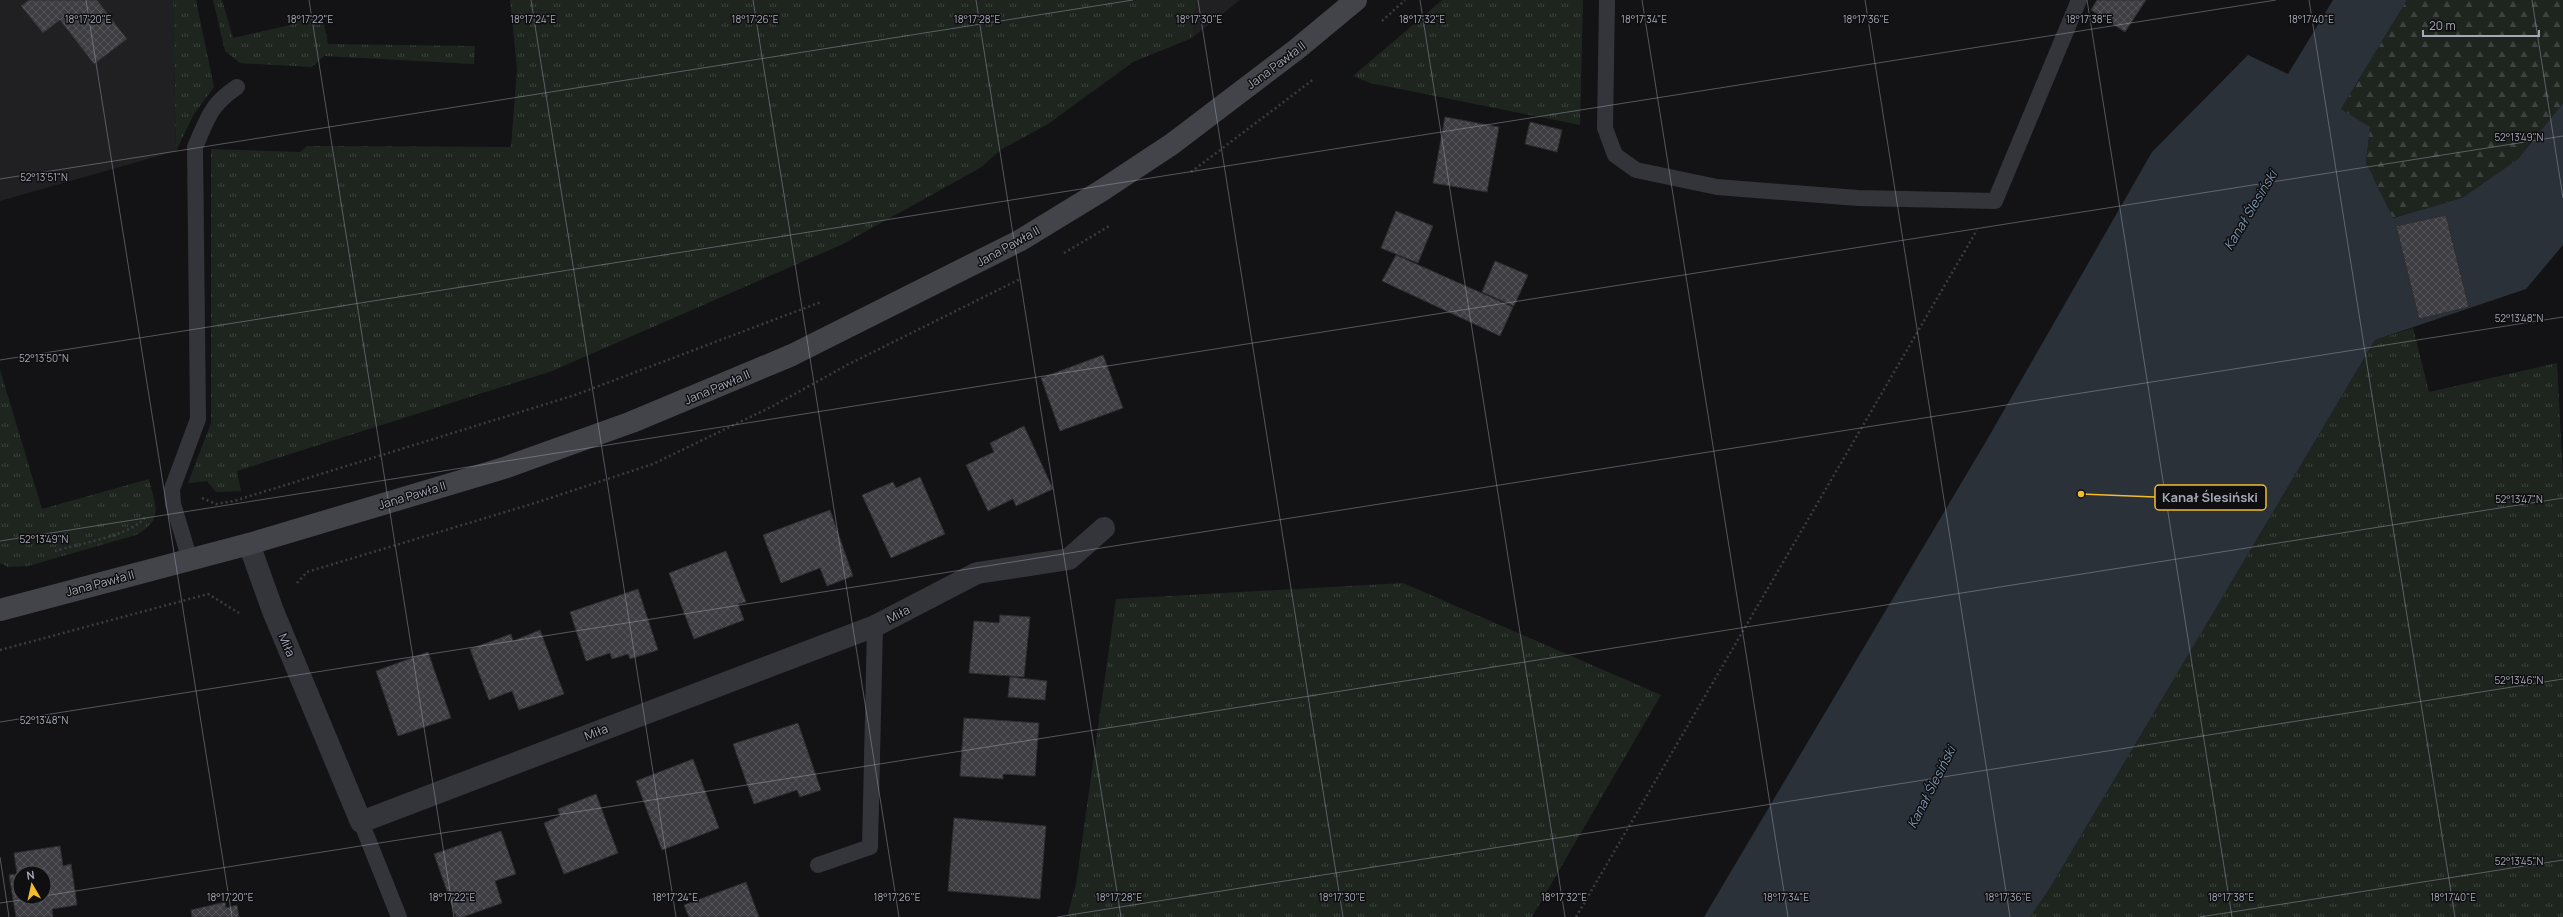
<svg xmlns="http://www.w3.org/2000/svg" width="2563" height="917" font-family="Manrope,sans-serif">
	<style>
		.built { fill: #201f22 }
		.grass { fill: url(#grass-tufts) }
		.forest { fill: url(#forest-firs) }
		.water { fill: #2a3139 }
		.building { fill: url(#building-cross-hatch); stroke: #2e2d31; fill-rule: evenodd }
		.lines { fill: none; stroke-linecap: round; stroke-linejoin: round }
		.path { stroke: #3a3c41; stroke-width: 2.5; stroke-dasharray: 2 3; stroke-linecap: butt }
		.lane { stroke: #34353a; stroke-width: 16 }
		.street { stroke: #34353a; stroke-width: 22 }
		.secondary { stroke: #42444a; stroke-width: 22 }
		.ticks { fill: none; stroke: #a5a9b6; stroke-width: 1; stroke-opacity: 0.45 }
		.labels { text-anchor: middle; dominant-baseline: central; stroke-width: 3; stroke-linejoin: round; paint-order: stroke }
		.street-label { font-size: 12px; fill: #a5a9b6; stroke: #0f0e10 }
		.water-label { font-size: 13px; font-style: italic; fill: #7b95b1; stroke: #0f0e10 }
		.ticks-label { font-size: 10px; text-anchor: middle; fill: #a5a9b6; stroke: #0f0e10; stroke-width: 3; stroke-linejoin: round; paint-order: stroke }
		.leader { fill: none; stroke: #f2bc2e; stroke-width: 1.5 }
		.callout-dot { fill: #f2bc2e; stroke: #0f0e10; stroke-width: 1.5 }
		.callout { fill: #0f0e10; stroke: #f2bc2e; stroke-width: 1.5 }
		.callout-label { font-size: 13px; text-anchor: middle; font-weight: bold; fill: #a5a9b6 }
	</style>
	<defs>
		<pattern id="grass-tufts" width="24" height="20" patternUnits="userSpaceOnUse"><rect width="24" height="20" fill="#1e251f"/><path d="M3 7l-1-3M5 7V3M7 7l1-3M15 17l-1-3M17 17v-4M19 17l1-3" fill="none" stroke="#3c423d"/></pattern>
		<pattern id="forest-firs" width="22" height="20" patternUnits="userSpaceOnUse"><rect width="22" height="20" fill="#1e251f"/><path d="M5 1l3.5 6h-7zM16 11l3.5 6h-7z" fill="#3c423d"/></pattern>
		<pattern id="building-cross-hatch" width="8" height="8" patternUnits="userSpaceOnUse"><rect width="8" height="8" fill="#3e3e42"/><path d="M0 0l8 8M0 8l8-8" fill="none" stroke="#57575b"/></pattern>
	</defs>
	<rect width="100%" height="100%" fill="#131315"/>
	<g class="built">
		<polygon points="0,0 173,0 176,151 0,201"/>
		<polygon points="1197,0 1240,0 1192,38"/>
	</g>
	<g class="grass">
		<polygon points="173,0 196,0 214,87 194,114 176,151"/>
		<polygon points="213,0 222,0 233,38 290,25 306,17 323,18 328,44 475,46 474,64 324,56 312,67 240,63 225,51"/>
		<polygon points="510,0 1197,0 1192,38 1133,62 1048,124 1002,149 980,168 843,244 552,371 237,471 241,491 216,492 207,481 188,483 211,423 211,149 300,152 307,146 511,147 517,69"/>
		<polygon points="1442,0 1583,0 1580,125 1370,83 1353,76"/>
		<polygon points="2413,328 2429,392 2557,363 2563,479 2563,917 2030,917 2050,888 2375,340"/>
		<path d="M0 370 42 509 149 479C155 506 165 519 136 535L28 566 8 567 0 563Z"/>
		<polygon points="1403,583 1661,695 1532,917 1067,917 1076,884 1116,599"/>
	</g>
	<polygon class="forest" points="2407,0 2563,0 2563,103 2518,159 2462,198 2392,218 2366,163 2370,127 2341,109"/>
	<polygon class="water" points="2333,0 2407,0 2341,109 2370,127 2366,163 2393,218 2462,198 2518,159 2563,103 2563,245 2526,289 2375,340 2050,888 2030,917 1704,917 1988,438 2152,152 2248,55 2288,74"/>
	<g class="building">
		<polygon points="29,0 97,0 127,39 94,64 60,20 43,33 21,6"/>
		<polygon points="2097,0 2146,0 2125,32 2091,10"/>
		<polygon points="1445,117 1499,127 1487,192 1433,183"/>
		<polygon points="1530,122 1562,130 1557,152 1525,144"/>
		<polygon points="1396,211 1433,226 1418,263 1381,248"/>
		<polygon points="2446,215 2469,307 2419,319 2396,226"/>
		<polygon points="1396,255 1513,307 1500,336 1382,281"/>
		<polygon points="1495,261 1528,275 1514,306 1482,292"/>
		<polygon points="1103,355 1123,408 1060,431 1041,378"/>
		<polygon points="1024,426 1053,489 1016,506 1013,499 988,511 966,465 994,452 990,443"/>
		<polygon points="920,477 945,534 891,558 862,495 893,482 896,488"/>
		<polygon points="830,510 853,576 827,586 820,568 781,583 763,535"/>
		<polygon points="726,551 746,602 738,604 744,620 694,639 669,573"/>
		<polygon points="638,589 658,650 630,659 628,654 612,659 610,653 586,661 570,612"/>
		<polygon points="1000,615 1030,617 1024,677 969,673 974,621 999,623"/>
		<polygon points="540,630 564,694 519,710 512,691 489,700 470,649 511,634 513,641"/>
		<polygon points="428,652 451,718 398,736 376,671"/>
		<polygon points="1010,677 1047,681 1045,700 1008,697"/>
		<polygon points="964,718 1039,723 1035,776 1003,774 1003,779 960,776"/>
		<polygon points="798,723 821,790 800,797 797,790 754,804 733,744"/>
		<polygon points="693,759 719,828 662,850 636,781"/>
		<polygon points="596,794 618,853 564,874 544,823 560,816 558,809"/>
		<polygon points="954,818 1046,826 1040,899 948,891"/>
		<polygon points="501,831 516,874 495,881 502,903 463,917 456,917 434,854"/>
		<path d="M60 846 63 866 71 864 77 905 52 909 53 917H16L9 875 17 874 14 853ZM20 873H44V897H20Z"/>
		<polygon points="746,882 759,917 689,917 684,905"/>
		<polygon points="225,902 226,908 237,905 239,917 192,917 191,910"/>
	</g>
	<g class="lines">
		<g class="path">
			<polyline points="1382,21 1405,0"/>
			<polyline points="1191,172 1314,79"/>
			<polyline points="1064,253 1111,225"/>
			<polyline points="202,498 216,504 234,501 575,395 821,302"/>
			<path d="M55 551C78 544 134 535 146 516"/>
			<polyline points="297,583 307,572 535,503 653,464 773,406 847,365 1020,279"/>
			<polyline points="0,650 208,594 239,613"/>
			<polyline points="1576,917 1977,230"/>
		</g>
		<g class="lane">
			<polyline points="1607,0 1605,128 1615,155 1636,170 1717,187 1858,198 1995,201 2079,0"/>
			<path d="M190 560 173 504 172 489 198 419 195 147C208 118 210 105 237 87"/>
			<polyline points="361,822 399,917"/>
			<polyline points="818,865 870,847 875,626"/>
		</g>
		<polyline class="street" points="249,544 273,611 361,822 875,626 977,573 1069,559 1104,528"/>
		<polyline class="secondary" points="0,610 249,544 504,468 632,422 792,355 1019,241 1101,191 1172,144 1297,49 1356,0"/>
	</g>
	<path class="ticks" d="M86 0 232 917M309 0 454 917M531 0 676 917M753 0 899 917M976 0 1121 917M1198 0 1343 917M1420 0 1565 917M1642 0 1788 917M1865 0 2010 917M2087 0 2232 917M2309 0 2455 917M2532 0 2563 198M0 179 1133 0M0 360 2276 0M0 541 2563 136M0 722 2563 317M0 857 9 917M44 896 2563 498M0 903 41 897M1057 917 2563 679M2200 917 2563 860"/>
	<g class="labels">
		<g class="street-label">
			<text transform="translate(1276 65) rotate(-37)">Jana Pawła II</text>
			<text transform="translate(1008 246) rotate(-29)">Jana Pawła II</text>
			<text transform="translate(717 387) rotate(-23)">Jana Pawła II</text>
			<text transform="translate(412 495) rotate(-17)">Jana Pawła II</text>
			<text transform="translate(100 583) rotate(-15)">Jana Pawła II</text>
			<text transform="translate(898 614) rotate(-27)">Miła</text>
			<text transform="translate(287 645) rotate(67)">Miła</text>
			<text transform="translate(596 732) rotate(-21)">Miła</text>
		</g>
		<g class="water-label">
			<text transform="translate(2250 210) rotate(-59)">Kanał Ślesiński</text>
			<text transform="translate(1931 787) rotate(-63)">Kanał Ślesiński</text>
		</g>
	</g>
	<g class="ticks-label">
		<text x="977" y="23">18°17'28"E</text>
		<text x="1644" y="23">18°17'34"E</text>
		<text x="2089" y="23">18°17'38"E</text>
		<text x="2311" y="23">18°17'40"E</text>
		<text x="88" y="23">18°17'20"E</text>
		<text x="310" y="23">18°17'22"E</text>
		<text x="533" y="23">18°17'24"E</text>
		<text x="755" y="23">18°17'26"E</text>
		<text x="1199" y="23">18°17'30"E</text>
		<text x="1422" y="23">18°17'32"E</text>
		<text x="1866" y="23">18°17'36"E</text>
		<text x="2519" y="141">52°13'49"N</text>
		<text x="44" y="181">52°13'51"N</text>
		<text x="2519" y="322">52°13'48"N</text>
		<text x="44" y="362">52°13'50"N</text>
		<text x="2519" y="503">52°13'47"N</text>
		<text x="44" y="543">52°13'49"N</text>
		<text x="2519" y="684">52°13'46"N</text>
		<text x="44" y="724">52°13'48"N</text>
		<text x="2519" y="865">52°13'45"N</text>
		<text x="230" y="901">18°17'20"E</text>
		<text x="452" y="901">18°17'22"E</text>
		<text x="675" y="901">18°17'24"E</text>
		<text x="897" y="901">18°17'26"E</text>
		<text x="1119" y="901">18°17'28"E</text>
		<text x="1342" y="901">18°17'30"E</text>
		<text x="1564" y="901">18°17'32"E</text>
		<text x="1786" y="901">18°17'34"E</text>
		<text x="2008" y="901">18°17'36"E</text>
		<text x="2231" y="901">18°17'38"E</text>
		<text x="2453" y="901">18°17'40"E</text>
	</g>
	<path class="leader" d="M2081 494L2155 497"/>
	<circle class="callout-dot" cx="2081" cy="494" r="4"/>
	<rect class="callout" x="2155" y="485" width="111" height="25" rx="4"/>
	<g class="callout-label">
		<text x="2210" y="502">Kanał Ślesiński</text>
	</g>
	<g transform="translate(32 885) rotate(351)"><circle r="19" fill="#0f0e10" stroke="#4b4c52"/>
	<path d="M0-3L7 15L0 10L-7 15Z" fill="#f2bc2e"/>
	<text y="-6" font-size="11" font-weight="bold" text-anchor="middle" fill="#a5a9b6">N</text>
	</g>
	<path d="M2423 30v6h116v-6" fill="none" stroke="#a5a9b6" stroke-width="2"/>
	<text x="2429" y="30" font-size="12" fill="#a5a9b6" stroke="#0f0e10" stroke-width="3" paint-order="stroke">20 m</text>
</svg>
